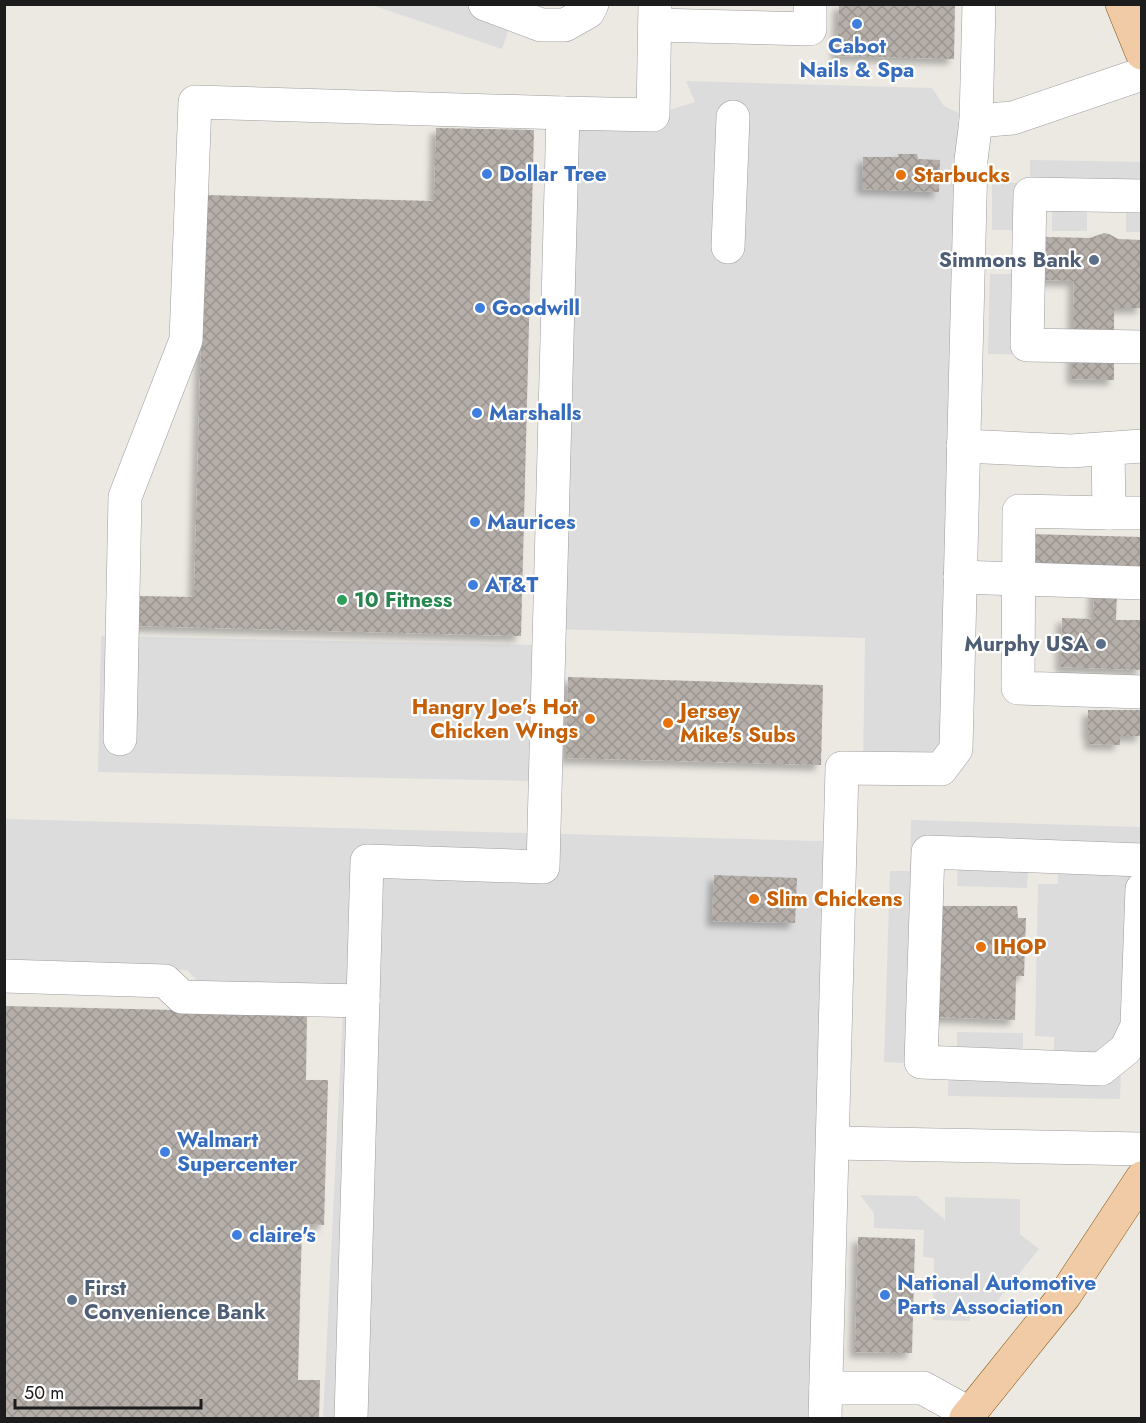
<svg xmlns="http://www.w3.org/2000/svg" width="1146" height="1423" font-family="Jost,sans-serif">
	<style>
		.parking { fill: #dcdcdc; fill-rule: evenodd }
		.building { fill: url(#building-cross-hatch); filter: url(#shadow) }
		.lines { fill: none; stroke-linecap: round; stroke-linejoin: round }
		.minor-casing { stroke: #9d9d9d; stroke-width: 34 }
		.major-casing { stroke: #835712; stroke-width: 34 }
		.minor { stroke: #fff; stroke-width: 33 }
		.major { stroke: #f0cba5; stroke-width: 33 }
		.shop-dot { fill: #3f7fe0; stroke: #fff; stroke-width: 2 }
		.food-dot { fill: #e8710a; stroke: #fff; stroke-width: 2 }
		.service-dot { fill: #5c6f8a; stroke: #fff; stroke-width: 2 }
		.leisure-dot { fill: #2e9e5b; stroke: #fff; stroke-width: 2 }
		.labels { text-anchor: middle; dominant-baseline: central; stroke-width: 4.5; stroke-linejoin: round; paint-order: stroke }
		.shop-label { font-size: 21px; font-weight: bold; fill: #366cbe; stroke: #fff; text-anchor: start }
		.food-label { font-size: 21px; font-weight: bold; fill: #c56008; stroke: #fff; text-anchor: start }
		.service-label { font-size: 21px; font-weight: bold; fill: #4e5e75; stroke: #fff; text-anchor: end }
		.leisure-label { font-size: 21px; font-weight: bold; fill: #27864d; stroke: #fff; text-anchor: start }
	</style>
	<defs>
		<pattern id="building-cross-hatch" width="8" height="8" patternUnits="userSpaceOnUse" patternTransform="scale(1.5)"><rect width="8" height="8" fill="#b5aea9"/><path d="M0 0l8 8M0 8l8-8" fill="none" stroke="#9b9591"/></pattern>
		<filter id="shadow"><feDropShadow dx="-5.5" dy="5.5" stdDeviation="3" flood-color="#0004"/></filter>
	</defs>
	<rect width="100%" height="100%" fill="#ece9e3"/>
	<g class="parking">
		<polygon points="372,5 517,5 502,49"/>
		<polygon points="686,81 932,88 944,106 976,121 956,749 863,768 865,638 549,629 566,113 653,115 695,102"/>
		<polygon points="1030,160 1141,162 1141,232 1126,232 1126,208 1087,208 1087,231 1052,231 1052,207 1044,207 1041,355 988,354 990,274 1013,274 1014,230 992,230 992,183 1030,183"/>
		<polygon points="101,636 532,645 529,781 98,772"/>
		<polygon points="5,819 856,842 837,1418 323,1418 344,990 200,984 187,970 5,964"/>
		<path d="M911 820 1141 827V979L1122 1034 1120 1099 948 1096 949 1065 884 1062 890 871H910ZM942 865 958 866 957 886 1027 888 1028 867 1058 868V884H1038L1035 1036 1054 1037V1054H1023V1033L957 1032V1052H937Z"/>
		<polygon points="860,1195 917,1196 945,1220 945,1197 1020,1199 1020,1234 1039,1249 985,1316 970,1307 970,1321 933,1320 934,1258 923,1257 924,1230 874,1228 874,1213"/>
	</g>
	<g class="building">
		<polygon points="839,4 955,4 954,59 837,56"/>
		<polygon points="436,128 534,130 521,636 137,626 138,596 194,597 205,195 434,201"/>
		<polygon points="898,154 917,154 918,159 940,160 939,192 862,189 863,157 899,157"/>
		<polygon points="1104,233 1109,234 1118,239 1142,240 1142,308 1114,308 1114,380 1072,379 1074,281 1046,280 1046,237 1090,238"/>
		<polygon points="1029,534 1142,537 1142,566 1118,566 1116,620 1142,620 1142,670 1061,667 1062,618 1093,619 1095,565 1028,564"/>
		<polygon points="568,677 823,685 821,765 566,758"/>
		<polygon points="1088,710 1142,710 1142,736 1120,736 1120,745 1090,744 1090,734 1088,734"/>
		<polygon points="714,875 797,878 795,923 712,921"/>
		<polygon points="938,906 1017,906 1018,918 1026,918 1024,976 1016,976 1015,1020 936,1017"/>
		<polygon points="4,1006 307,1013 306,1080 328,1080 324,1225 302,1224 298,1380 320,1380 319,1418 4,1418"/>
		<polygon points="858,1237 915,1239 912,1353 855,1352"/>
	</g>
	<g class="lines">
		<defs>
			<g id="minor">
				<polyline points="485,4 541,25 565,25 588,12 592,4"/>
				<polyline points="655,25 810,29 810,4"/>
				<polyline points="976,121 979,4"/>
				<polyline points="1142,196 1030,194 1027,345 1142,347"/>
				<polyline points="728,247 733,117"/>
				<polyline points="963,446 1071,451 1142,446"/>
				<polyline points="1108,449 1109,513 1142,513"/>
				<polyline points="1109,513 1019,511 1018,688 1142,692"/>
				<polyline points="960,577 1142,583"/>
				<polyline points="120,739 125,497 186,340 195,102 563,113"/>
				<polyline points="1142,860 928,852 921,1062 1101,1069 1126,1049 1137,1026 1142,889"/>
				<polyline points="4,976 165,981 182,997 363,1001"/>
				<polyline points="833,1143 1142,1149"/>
				<polyline points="826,1388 923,1388 970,1414"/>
				<polyline points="351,1418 367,861 543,867 563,113 653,115 655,4"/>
				<polyline points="825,1418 842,768 941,769 956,749 971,160 976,121 1013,118 1142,74"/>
			</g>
			<g id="major">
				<polyline points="1122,4 1142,53"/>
				<polyline points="966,1418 1065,1295 1142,1178"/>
			</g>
		</defs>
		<use href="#minor" class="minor-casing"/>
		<use href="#major" class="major-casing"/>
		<use href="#minor" class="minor"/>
		<use href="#major" class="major"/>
	</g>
	<g class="shop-dot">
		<circle cx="857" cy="24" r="6"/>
		<circle cx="487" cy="174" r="6"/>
		<circle cx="480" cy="308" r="6"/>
		<circle cx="477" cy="413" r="6"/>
		<circle cx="475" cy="522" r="6"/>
		<circle cx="473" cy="585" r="6"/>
		<circle cx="165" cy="1152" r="6"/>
		<circle cx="237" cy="1235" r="6"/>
		<circle cx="885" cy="1295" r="6"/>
	</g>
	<g class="food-dot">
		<circle cx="901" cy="175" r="6"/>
		<circle cx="590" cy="719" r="6"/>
		<circle cx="668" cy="723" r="6"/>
		<circle cx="754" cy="899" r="6"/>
		<circle cx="981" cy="947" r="6"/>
	</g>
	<g class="service-dot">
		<circle cx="1094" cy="260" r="6"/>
		<circle cx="1101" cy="644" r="6"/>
		<circle cx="72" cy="1300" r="6"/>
	</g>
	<circle class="leisure-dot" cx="342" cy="600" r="6"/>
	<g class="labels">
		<g class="shop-label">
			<text x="857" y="46" text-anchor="middle">Cabot<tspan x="857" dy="24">Nails &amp; Spa</tspan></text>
			<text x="499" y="174">Dollar Tree</text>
			<text x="492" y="308">Goodwill</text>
			<text x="489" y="413">Marshalls</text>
			<text x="487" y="522">Maurices</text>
			<text x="485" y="585">AT&amp;T</text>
			<text x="177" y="1140">Walmart<tspan x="177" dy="24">Supercenter</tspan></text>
			<text x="249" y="1235">claire's</text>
			<text x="897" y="1283">National Automotive<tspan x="897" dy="24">Parts Association</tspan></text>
		</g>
		<g class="food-label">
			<text x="913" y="175">Starbucks</text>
			<text x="578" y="707" text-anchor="end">Hangry Joe’s Hot<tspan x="578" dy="24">Chicken Wings</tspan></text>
			<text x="680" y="711">Jersey<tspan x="680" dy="24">Mike's Subs</tspan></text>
			<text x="766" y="899">Slim Chickens</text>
			<text x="993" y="947">IHOP</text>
		</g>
		<g class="service-label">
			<text x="1082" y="260">Simmons Bank</text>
			<text x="1089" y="644">Murphy USA</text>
			<text x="84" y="1288" text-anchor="start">First<tspan x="84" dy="24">Convenience Bank</tspan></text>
		</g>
		<g class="leisure-label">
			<text x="354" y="600">10 Fitness</text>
		</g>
	</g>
	<rect width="1146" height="1423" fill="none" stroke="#1c1c1c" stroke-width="12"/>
	<path d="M15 1399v9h186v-9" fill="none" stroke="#1c1c1c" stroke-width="3"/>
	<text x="24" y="1399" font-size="18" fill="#1c1c1c" stroke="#ffffff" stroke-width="4.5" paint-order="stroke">50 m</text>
</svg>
